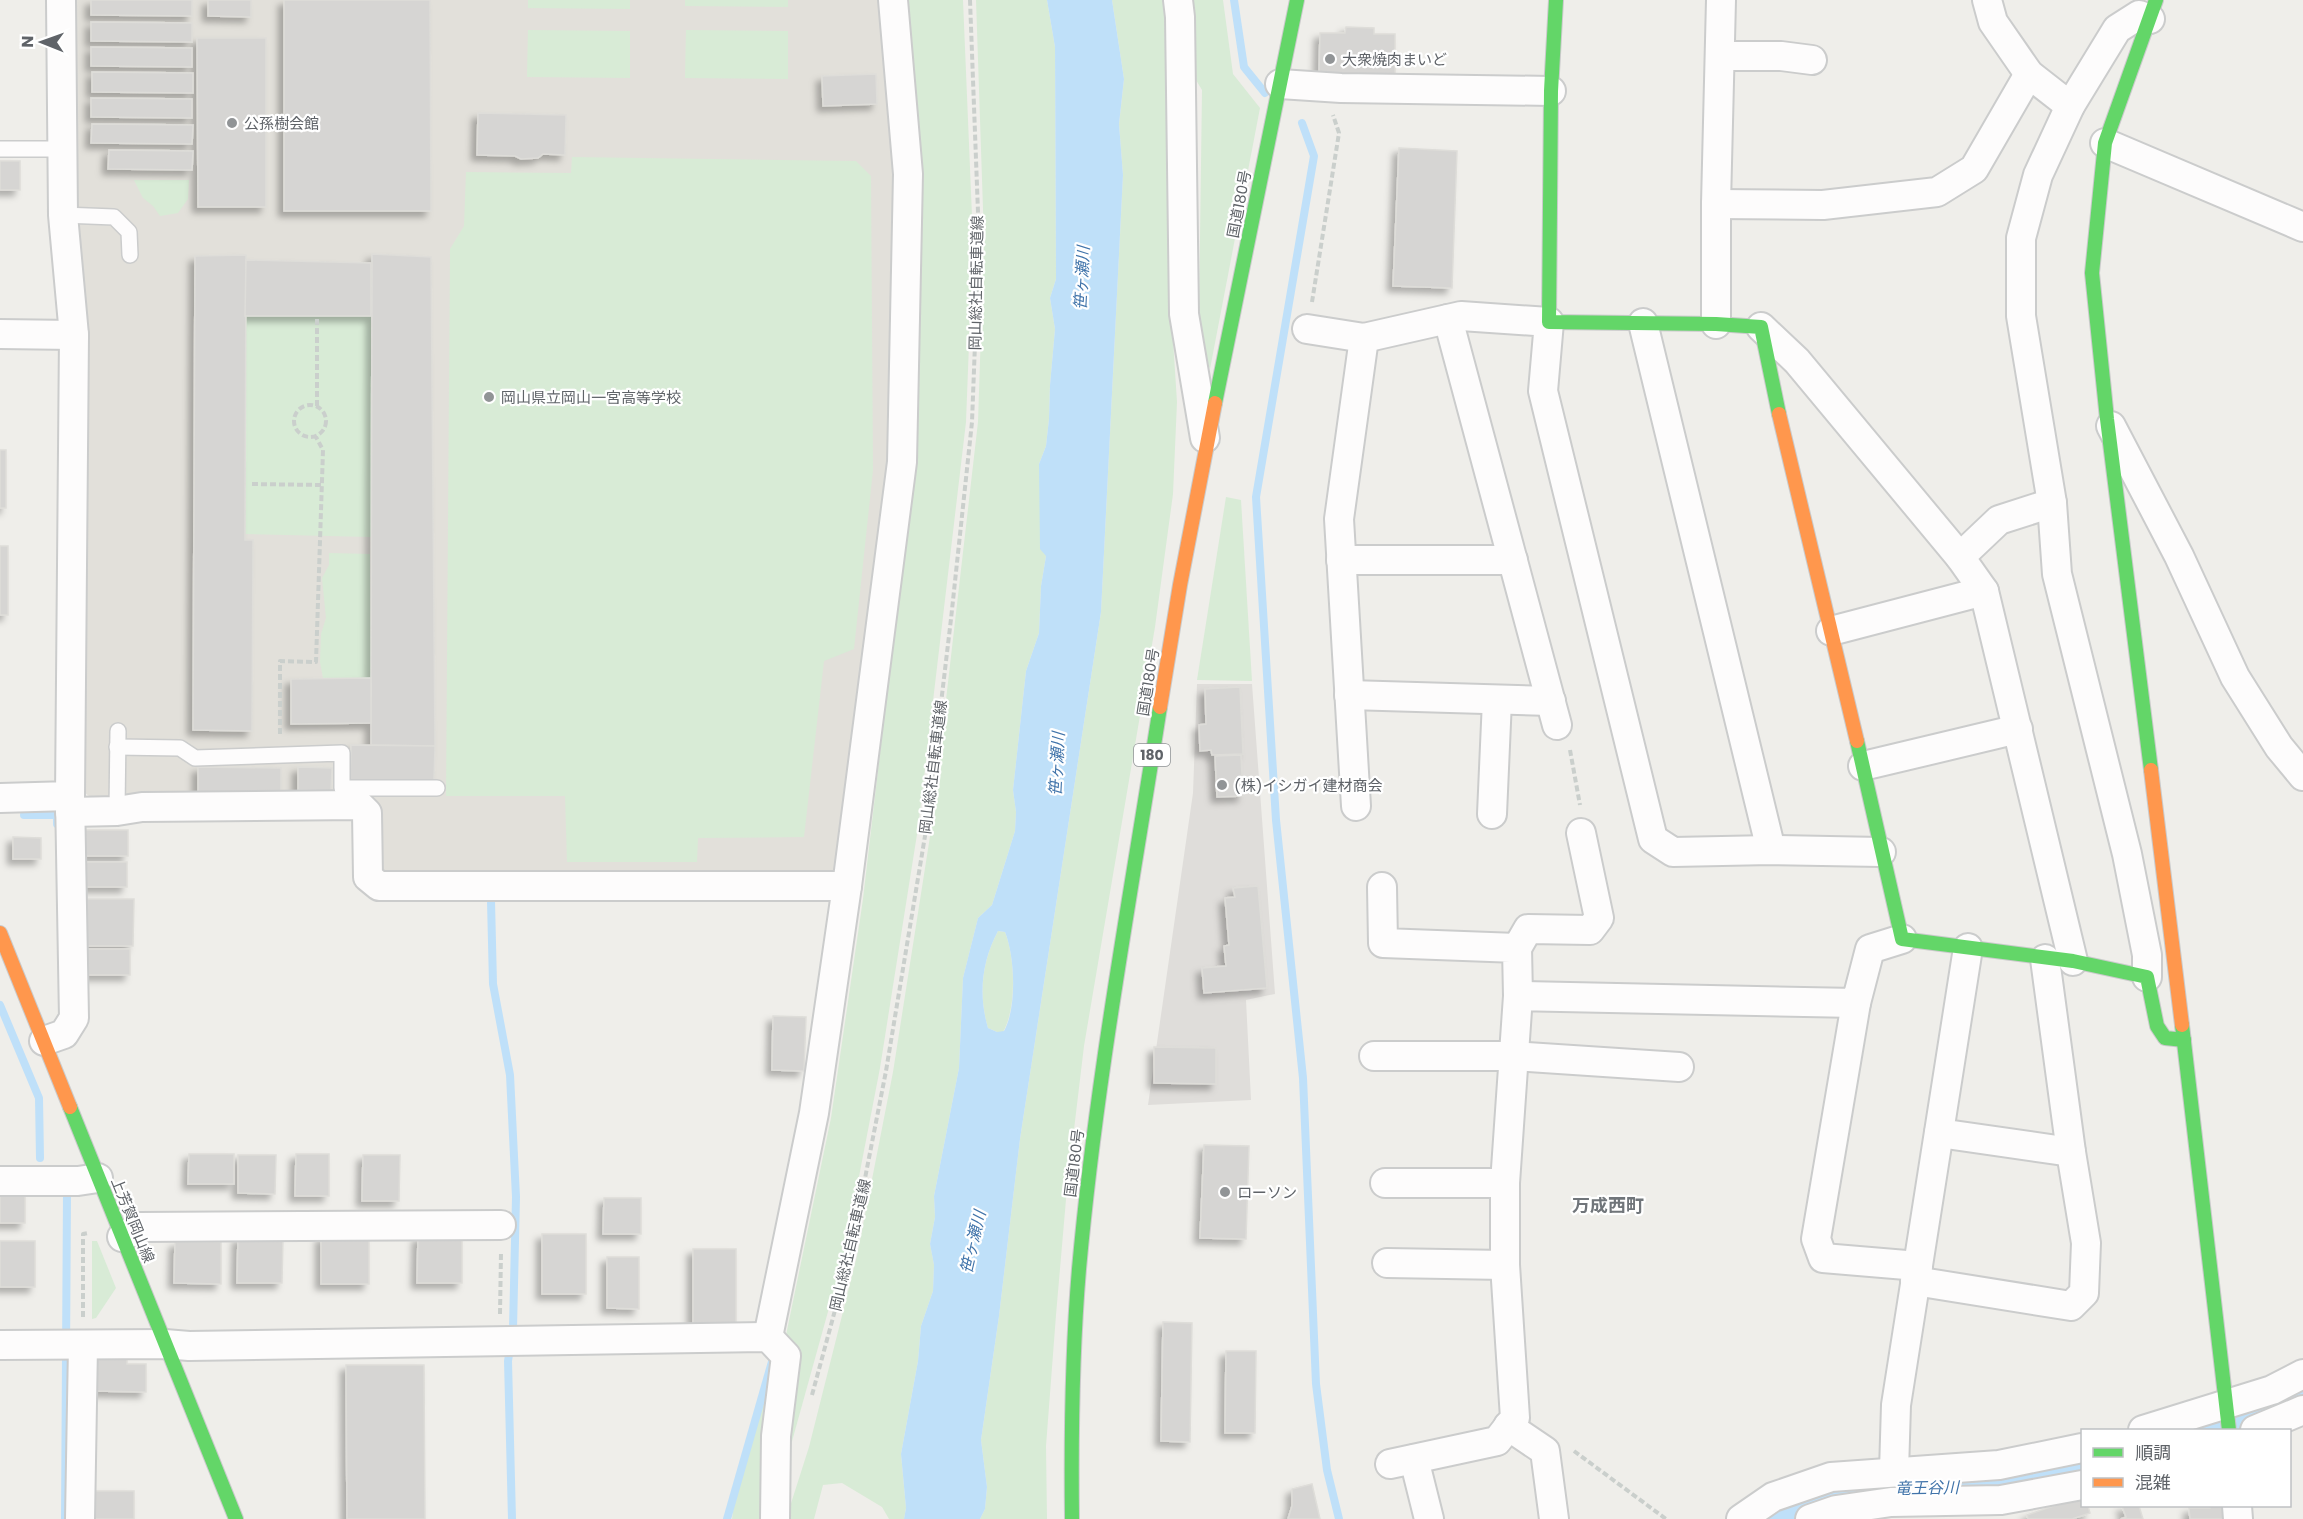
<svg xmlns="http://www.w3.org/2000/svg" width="2303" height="1519" font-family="Poppins,'Noto Sans JP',sans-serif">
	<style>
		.industrial { fill: #dfddda }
		.education { fill: #e2e0da }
		.green { fill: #d8ebd6 }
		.water { fill: #bfe0f9; fill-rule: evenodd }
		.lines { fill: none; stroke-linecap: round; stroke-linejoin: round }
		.stream { stroke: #bfe0f9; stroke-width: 8 }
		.river { stroke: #bfe0f9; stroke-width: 51 }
		.building { fill: #d6d5d3; stroke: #deddd9; stroke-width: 1.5; filter: url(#shadow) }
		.lane-casing { stroke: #cbcccc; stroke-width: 18 }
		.street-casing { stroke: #cbcccc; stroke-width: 32 }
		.fast-casing { stroke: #cacacb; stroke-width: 16 }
		.slow-casing { stroke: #cacacb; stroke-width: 16 }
		.path { stroke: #cacfcc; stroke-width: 4; stroke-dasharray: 6 3; stroke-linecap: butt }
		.lane { stroke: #fdfcfc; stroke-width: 15 }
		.street { stroke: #fdfcfc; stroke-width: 28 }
		.fast { stroke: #63d668; stroke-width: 14 }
		.slow { stroke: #ff974d; stroke-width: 14 }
		.poi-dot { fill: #919496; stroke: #fff; stroke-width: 2 }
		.labels { text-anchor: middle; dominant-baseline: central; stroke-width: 4.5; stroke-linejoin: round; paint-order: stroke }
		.shield { fill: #fff; stroke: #8f9295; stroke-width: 1.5 }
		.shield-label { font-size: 14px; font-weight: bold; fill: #5f6368 }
		.poi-label { font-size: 15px; fill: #5f6368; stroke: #fff; text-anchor: start }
		.street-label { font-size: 15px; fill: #5f6368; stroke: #fff }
		.water-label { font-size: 16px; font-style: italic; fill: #4174aa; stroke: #fff }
		.quarter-label { font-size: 18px; font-weight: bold; fill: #70757a; stroke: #fff }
	</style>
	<defs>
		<filter id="shadow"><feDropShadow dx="-5.5" dy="5.5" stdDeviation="3" flood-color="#0004"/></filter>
	</defs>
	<rect width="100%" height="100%" fill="#efeeea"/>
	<polygon class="industrial" points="1197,684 1252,684 1275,994 1246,1000 1251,1100 1148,1105 1193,793"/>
	<polygon class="education" points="71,0 886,0 902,173 896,462 845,876 377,875 377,806 89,796 78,787"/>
	<g class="green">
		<polygon points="528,0 630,0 630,9 528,8"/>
		<polygon points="685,0 788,0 788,7 685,6"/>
		<polygon points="907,0 963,0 973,240 966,422 918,828 880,1068 844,1254 781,1481 785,1340 831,1118 863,899 914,462"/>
		<polygon points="976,0 1047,0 1055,47 1056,279 1050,298 1055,329 1050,385 1049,419 1046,446 1039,464 1046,556 1041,586 1039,633 1026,671 1013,790 1016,812 1015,831 992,905 978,918 963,978 959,1068 934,1196 935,1217 930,1244 934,1265 933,1291 921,1326 918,1361 901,1454 906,1508 904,1519 889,1519 882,1507 842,1483 823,1485 814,1519 786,1519 809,1447 857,1256 893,1072 931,830 978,422 984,239"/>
		<polygon points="1112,0 1163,0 1169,61 1171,309 1177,402 1173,494 1155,627 1084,1046 1067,1188 1056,1315 1046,1446 1047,1519 980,1519 985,1509 987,1487 981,1440 999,1316 1020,1139 1101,612 1123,175 1119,124 1124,79"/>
		<polygon points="1191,0 1223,0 1233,74 1260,108 1210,369 1201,345 1199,312 1202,90 1193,75"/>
		<polygon points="528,30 630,31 630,78 527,77"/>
		<polygon points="686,30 788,31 788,79 685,78"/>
		<polygon points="572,157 856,161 871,176 873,470 854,649 824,661 804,837 698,838 697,862 567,862 565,796 446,796 450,249 464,226 466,172 571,173"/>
		<polygon points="134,180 189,180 188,199 178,213 160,216 153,206 143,198"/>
		<polygon points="245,316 371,316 371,537 245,534"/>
		<polygon points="1226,497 1241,500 1252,681 1197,680"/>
		<polygon points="329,553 370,554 371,678 323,678 320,662 321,634 326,618 322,578 329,565"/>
		<path d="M998 931 1005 932C1015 957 1017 1008 1003 1032H997L988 1028C978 994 982 961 998 931Z"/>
		<polygon points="92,1241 97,1241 116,1288 96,1318 92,1319"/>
		<polygon points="771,1375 768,1519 732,1519 734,1505"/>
	</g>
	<path class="water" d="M1047 0H1112L1124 79 1119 124 1123 175 1101 612 1020 1139 999 1316 981 1440 987 1487 985 1509 980 1519H904L906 1508 901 1454 918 1361 921 1326 933 1291 934 1265 930 1244 935 1217 934 1196 959 1068 963 978 978 918 992 905 1015 831 1016 812 1013 790 1026 671 1039 633 1041 586 1046 556 1040 549 1039 464 1046 446 1049 419 1050 385 1055 329 1050 298 1056 279 1055 47ZM998 931 1005 932C1015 957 1017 1008 1004 1031L997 1032 988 1028C978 994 982 961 998 931Z"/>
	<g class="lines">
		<g class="stream">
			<polyline points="1234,0 1244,67 1265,93"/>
			<polyline points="1302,123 1314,156 1256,497 1276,820 1303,1078 1316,1384 1327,1470 1339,1519"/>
			<polyline points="24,815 57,815 57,824"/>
			<polyline points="491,901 493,984 510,1075 516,1197 513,1329 508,1361 512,1519"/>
			<polyline points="0,1005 39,1098 40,1158"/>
			<polyline points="65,1519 67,1194"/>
			<polyline points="727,1519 773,1358"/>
		</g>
		<g class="river">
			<polyline points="2204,1430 2270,1411 2303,1394"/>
			<polyline points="1971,1487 2000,1487 2082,1470"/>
			<path d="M1774 1519C1804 1500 1842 1495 1877 1490"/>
		</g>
	</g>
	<g class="building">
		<polygon points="91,0 192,0 192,16 91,15"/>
		<polygon points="208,0 251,0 251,17 208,16"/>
		<polygon points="284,0 430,0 431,211 284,211"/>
		<polygon points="91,22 192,23 192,42 91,41"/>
		<polygon points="1346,27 1374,28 1374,34 1395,34 1395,75 1319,75 1320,33 1345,33"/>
		<polygon points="197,38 266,38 266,207 198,207"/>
		<polygon points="91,47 192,48 192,67 91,66"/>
		<polygon points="92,72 193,73 193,93 92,92"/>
		<polygon points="876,74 877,104 823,106 822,76"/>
		<polygon points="91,98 192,99 192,118 91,117"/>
		<polygon points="478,113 566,115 565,155 543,154 538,158 521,159 515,156 477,155"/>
		<polygon points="92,124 193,125 192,144 91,143"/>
		<polygon points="1399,148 1457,151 1452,288 1393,286"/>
		<polygon points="109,150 193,151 192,170 108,169"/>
		<rect x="0" y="161" width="20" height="29"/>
		<polygon points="372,254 431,257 435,746 371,745"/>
		<polygon points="246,255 245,534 245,540 253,540 252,731 193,730 195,256"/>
		<polygon points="246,260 371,263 371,316 245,316"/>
		<rect x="0" y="450" width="6" height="58"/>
		<rect x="0" y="546" width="8" height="69"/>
		<polygon points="371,678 371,723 291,724 291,679"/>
		<polygon points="1240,687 1243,754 1212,755 1211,750 1200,751 1199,725 1206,724 1205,689"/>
		<polygon points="351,745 435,746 434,780 350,780"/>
		<polygon points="1241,755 1243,796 1217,797 1215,756"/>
		<polygon points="198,767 281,768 281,796 198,796"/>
		<polygon points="298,767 332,768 331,791 298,790"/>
		<polygon points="84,830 128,830 128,856 85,856"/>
		<polygon points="13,837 41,838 41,859 13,859"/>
		<rect x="86" y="862" width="41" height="25"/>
		<polygon points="1258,886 1267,988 1204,993 1202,968 1226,966 1224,946 1229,945 1225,898 1235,897 1233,888"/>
		<polygon points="86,899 134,899 133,946 86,946"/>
		<rect x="87" y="949" width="43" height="26"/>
		<polygon points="773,1016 806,1017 804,1071 772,1070"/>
		<polygon points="1154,1047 1216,1048 1216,1084 1154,1083"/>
		<polygon points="1204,1145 1249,1146 1246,1239 1200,1238"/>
		<polygon points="189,1154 234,1154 234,1184 188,1184"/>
		<polygon points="296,1154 329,1154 329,1196 295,1196"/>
		<polygon points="238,1155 276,1155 275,1194 238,1193"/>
		<polygon points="363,1155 400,1155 399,1201 362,1201"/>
		<rect x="0" y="1189" width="25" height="34"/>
		<polygon points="604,1198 641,1198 641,1234 603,1234"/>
		<rect x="542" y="1234" width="44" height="60"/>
		<polygon points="321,1236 369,1237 369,1284 321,1284"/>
		<polygon points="418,1236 462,1236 462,1283 417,1283"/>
		<polygon points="238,1237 283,1238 282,1283 237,1283"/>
		<rect x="0" y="1241" width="35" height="46"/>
		<polygon points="175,1242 221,1242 221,1284 174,1283"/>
		<rect x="693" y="1249" width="43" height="74"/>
		<polygon points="607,1257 639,1257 639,1309 607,1308"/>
		<polygon points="1163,1322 1192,1323 1190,1442 1161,1441"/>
		<polygon points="1226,1351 1256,1351 1255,1433 1225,1433"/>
		<polygon points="94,1353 127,1353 127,1364 146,1364 146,1392 94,1391"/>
		<polygon points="346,1365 424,1365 425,1519 347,1519"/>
		<polygon points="1312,1484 1320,1519 1288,1519 1292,1506 1292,1489"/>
		<rect x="92" y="1491" width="42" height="28"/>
		<polygon points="2082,1496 2082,1506 2088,1506 2090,1513 2072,1519 2028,1519 2027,1515"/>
		<polygon points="2122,1506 2139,1506 2143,1519 2121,1519 2126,1517"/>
		<polygon points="2210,1506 2225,1506 2226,1519 2190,1519 2189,1508 2210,1508"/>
	</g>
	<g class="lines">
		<defs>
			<g id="lane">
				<polyline points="0,149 63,149"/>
				<polyline points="63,215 114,217 129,232 130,255"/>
				<polyline points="117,747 180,748 195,758 342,753 342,788 437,788"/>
				<polyline points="117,811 118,731"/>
			</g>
			<g id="street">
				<polyline points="1178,0 1180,17 1184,314 1205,438"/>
				<polyline points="1987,0 1993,22 2029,74 2070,106"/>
				<polyline points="1720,56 1781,56 1812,60"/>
				<polyline points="1280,84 1341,88 1551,91"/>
				<polyline points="2105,143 2303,227"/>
				<polyline points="1716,204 1823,205 1937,192 1974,169 2029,74"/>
				<polyline points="1448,319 1557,725"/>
				<polyline points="1643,323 1771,850"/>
				<polyline points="1716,324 1716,204 1721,0"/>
				<polyline points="1761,327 1797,361 1960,557 1984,591 2073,961"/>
				<polyline points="1307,329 1364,338 1461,316 1549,322 1543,391 1653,839 1673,852 1771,850 1881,852"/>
				<polyline points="0,334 74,335"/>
				<polyline points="2111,426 2179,556 2235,677 2279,747 2303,776"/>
				<polyline points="1960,557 1999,520 2052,503"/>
				<polyline points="1341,560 1513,560"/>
				<polyline points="1831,631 1984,591"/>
				<polyline points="1349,695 1551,701"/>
				<polyline points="1863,766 2018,729"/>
				<polyline points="0,798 70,796 74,335 63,215 61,0"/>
				<polyline points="1356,806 1339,519 1364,338"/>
				<polyline points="70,812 117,811 142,807 359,805 367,813 368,877 379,886 847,886"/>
				<polyline points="1492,814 1497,700"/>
				<polyline points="1382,887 1383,943 1517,948 1518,996"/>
				<polyline points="1517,948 1528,929 1590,930 1599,918 1581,833"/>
				<polyline points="2147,977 2147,955 2127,854 2057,574 2052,503 2021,316 2021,238 2038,175 2070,106 2117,29 2139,15 2150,19"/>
				<polyline points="1856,1003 1816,1239 1823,1258 1918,1266"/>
				<polyline points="44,1041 64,1034 74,1018 70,796"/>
				<polyline points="1374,1056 1512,1056 1679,1067"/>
				<polyline points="1939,1133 2071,1152"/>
				<polyline points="0,1181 78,1181 98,1178"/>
				<polyline points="1385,1183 1505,1183"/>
				<polyline points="122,1237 140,1227 501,1225"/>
				<polyline points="1387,1263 1505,1265"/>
				<polyline points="1915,1281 2071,1306 2084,1293 2086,1243 2071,1152 2045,959"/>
				<polyline points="768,1337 814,1113 847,886 902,462 908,174 893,0"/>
				<polyline points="0,1345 165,1344 189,1346 768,1337 786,1356 776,1436 775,1519"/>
				<polyline points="1508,1426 1545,1451 1554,1519"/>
				<polyline points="2143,1430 2272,1390 2303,1374"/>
				<polyline points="2255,1430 2303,1410"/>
				<polyline points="1414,1459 1429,1519"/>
				<polyline points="1390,1464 1497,1441 1515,1418 1505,1265 1505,1183 1518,996 1856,1003 1870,949 1902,939"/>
				<polyline points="1894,1471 1896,1405 1968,948"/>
				<polyline points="2237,1506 2238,1519"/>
				<polyline points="80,1519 83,1345"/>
				<polyline points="1741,1519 1773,1497 1831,1477 1999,1465 2082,1448"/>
				<polyline points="1810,1519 1836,1510 1891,1502 2001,1500 2082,1485"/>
			</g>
			<g id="fast">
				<polyline points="1556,0 1551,91 1549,322 1716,324 1761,327 1779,414"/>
				<polyline points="1215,403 1297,0"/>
				<polyline points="1857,741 1902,939 2073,961 2147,977 2157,1026 2165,1038 2184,1040"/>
				<polyline points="2151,770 2107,419 2092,273 2105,143 2156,0"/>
				<polyline points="2182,1025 2229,1430"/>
				<polyline points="70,1107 236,1519"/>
				<path d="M1072 1519C1071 1436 1072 1352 1079 1269 1096 1080 1131 894 1160 707"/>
			</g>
			<g id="slow">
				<polyline points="1779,414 1857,741"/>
				<polyline points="1160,707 1180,585 1215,403"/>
				<polyline points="2151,770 2182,1025"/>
				<polyline points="0,933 70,1107"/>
			</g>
		</defs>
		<use href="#lane" class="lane-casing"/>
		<use href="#street" class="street-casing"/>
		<use href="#fast" class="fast-casing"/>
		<use href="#slow" class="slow-casing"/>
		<g class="path">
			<polyline points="1312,302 1339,133 1333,115"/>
			<circle cx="310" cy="421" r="16"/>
			<polyline points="317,406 317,316"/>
			<polyline points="252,484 321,485"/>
			<polyline points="280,734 280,661 316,662 323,450 316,437"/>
			<polyline points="1570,750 1580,805"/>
			<polyline points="500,1314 501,1253"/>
			<polyline points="83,1317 83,1234 88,1233"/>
			<polyline points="812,1395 850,1255 886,1071 926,830 951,619 972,422 979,239 970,0"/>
			<polyline points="1574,1451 1666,1519"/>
		</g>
		<use href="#lane" class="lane"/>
		<use href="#street" class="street"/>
		<use href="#fast" class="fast"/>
		<use href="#slow" class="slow"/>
	</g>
	<g class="poi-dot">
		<circle cx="1330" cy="59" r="6"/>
		<circle cx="232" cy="123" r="6"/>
		<circle cx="489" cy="397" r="6"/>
		<circle cx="1222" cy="785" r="6"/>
		<circle cx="1225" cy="1192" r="6"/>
	</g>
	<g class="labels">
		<rect class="shield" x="1134" y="744" width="36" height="22" rx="4.5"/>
		<g class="shield-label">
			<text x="1152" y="755">180</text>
		</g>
		<g class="poi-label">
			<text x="1342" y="59">大衆焼肉まいど</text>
			<text x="244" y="123">公孫樹会館</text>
			<text x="501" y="397">岡山県立岡山一宮高等学校</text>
			<text x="1234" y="785">(株)イシガイ建材商会</text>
			<text x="1237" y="1192">ローソン</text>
		</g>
		<g class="street-label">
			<text transform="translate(1239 204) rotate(-79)">国道180号</text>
			<text transform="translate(976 283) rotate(-89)">岡山総社自転車道線</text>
			<text transform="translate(1148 682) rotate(-81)">国道180号</text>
			<text transform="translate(933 767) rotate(-83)">岡山総社自転車道線</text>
			<text transform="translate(1074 1163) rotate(-83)">国道180号</text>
			<text transform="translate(133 1220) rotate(68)">上芳賀岡山線</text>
			<text transform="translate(850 1245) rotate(-77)">岡山総社自転車道線</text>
		</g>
		<g class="water-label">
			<text transform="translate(1082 278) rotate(-87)">笹ヶ瀬川</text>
			<text transform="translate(1057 764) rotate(-87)">笹ヶ瀬川</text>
			<text transform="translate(973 1242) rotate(-77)">笹ヶ瀬川</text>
			<text transform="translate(1927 1488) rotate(-1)">竜王谷川</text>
		</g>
		<g class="quarter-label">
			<text x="1608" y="1205">万成西町</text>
		</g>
	</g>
	<rect x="2081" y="1429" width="210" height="78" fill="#ffffff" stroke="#bfc1c3" stroke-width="1.5"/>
	<rect x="2093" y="1448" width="30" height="9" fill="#63d668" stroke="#bfc1c3" stroke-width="1.5"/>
	<text x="2135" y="1459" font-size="18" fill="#5f6368">順調</text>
	<rect x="2093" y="1478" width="30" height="9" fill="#ff974d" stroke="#bfc1c3" stroke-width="1.5"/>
	<text x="2135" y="1489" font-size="18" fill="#5f6368">混雑</text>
	<g transform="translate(42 42) rotate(271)" stroke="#ffffff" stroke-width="4.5" paint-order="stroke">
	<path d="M0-4.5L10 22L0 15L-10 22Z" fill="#5f6368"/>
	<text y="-9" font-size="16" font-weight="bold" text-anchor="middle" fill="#5f6368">N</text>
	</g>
</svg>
